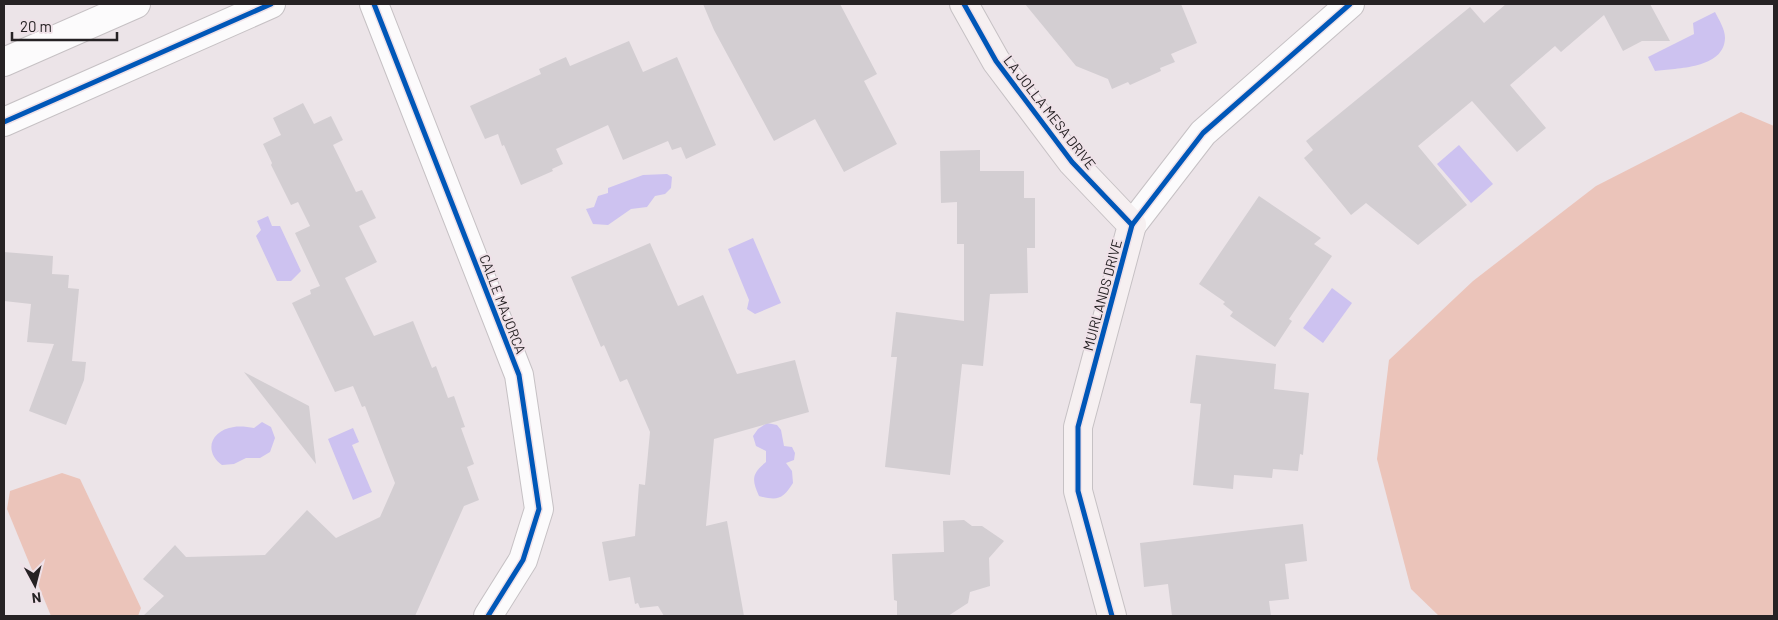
<svg xmlns="http://www.w3.org/2000/svg" width="1778" height="620" font-family="Barlow,sans-serif">
	<style>
		.green { fill: #ebc4ba }
		.water { fill: #cdc2f0 }
		.building { fill: #d3ced2 }
		.lines { fill: none; stroke-linecap: round; stroke-linejoin: round }
		.street-casing { stroke: #c6c1c4; stroke-width: 30 }
		.secondary-casing { stroke: #c6c1c4; stroke-width: 30 }
		.street { stroke: #fcfbfc; stroke-width: 28 }
		.secondary { stroke: #f6f0f1; stroke-width: 28 }
		.cycleway-casing { stroke: #efe1e8; stroke-width: 8 }
		.cycleway { stroke: #0057b8; stroke-width: 5 }
		.labels { text-anchor: middle; dominant-baseline: central; stroke-width: 4; stroke-linejoin: round; paint-order: stroke }
		.street-label { font-size: 14px; fill: #262224; stroke: #efe1e8 }
	</style>
	<rect width="100%" height="100%" fill="#ece4e8"/>
	<g class="green">
		<polygon points="1741,112 1774,126 1774,616 1439,616 1411,589 1377,459 1389,360 1473,281 1596,186"/>
		<polygon points="62,473 80,479 141,608 138,616 51,616 7,509 10,491"/>
	</g>
	<g class="water">
		<path d="M1715 12C1719 20 1725 29 1725 38 1724 69 1677 68 1655 71L1648 57 1694 34 1693 23Z"/>
		<polygon points="1459,145 1493,184 1471,203 1437,164"/>
		<polygon points="667,174 672,177 671,188 665,194 655,196 647,207 631,209 608,225 593,224 586,209 594,207 598,196 608,193 608,188 643,175"/>
		<polygon points="268,216 272,226 280,226 301,271 291,281 277,281 256,236 261,230 257,221"/>
		<polygon points="753,238 781,303 755,314 747,309 749,300 728,249"/>
		<polygon points="1332,288 1352,303 1323,343 1303,328"/>
		<path d="M262 422 271 427 275 438 270 452 260 458H246L234 464 222 465C203 451 211 430 234 427 240 426 248 427 254 428Z"/>
		<path d="M767 423 777 425 781 430 784 446 792 447 795 453 794 460 786 463 792 471 793 483C783 499 778 501 759 496 752 480 751 474 766 462V451L756 446 753 436 758 429Z"/>
		<polygon points="353,428 359,442 352,445 372,492 353,500 328,439"/>
	</g>
	<g class="building">
		<polygon points="703,4 840,4 877,74 864,81 897,144 844,172 815,119 774,141 714,30"/>
		<polygon points="1025,4 1181,4 1197,43 1171,54 1175,62 1160,68 1161,71 1130,85 1128,82 1112,89 1108,79 1076,66"/>
		<polygon points="1506,4 1650,4 1670,41 1642,41 1623,51 1604,15 1561,52 1555,46 1510,85 1546,128 1517,152 1472,101 1418,146 1467,205 1418,245 1366,203 1351,215 1304,158 1313,150 1306,141 1470,7 1484,23"/>
		<polygon points="629,41 643,72 677,57 716,145 686,159 681,147 672,150 668,141 623,160 608,125 556,149 563,164 552,169 553,171 521,185 504,145 502,146 498,134 485,139 470,106 541,74 539,69 566,57 570,66"/>
		<polygon points="303,103 314,124 331,116 343,140 333,145 356,192 362,190 376,218 359,226 377,262 345,278 374,336 413,321 432,368 436,366 448,398 454,396 465,427 461,428 474,464 467,467 479,500 464,506 415,616 143,616 164,596 143,579 175,545 186,557 265,555 307,510 336,538 380,517 395,483 365,406 362,407 353,386 335,392 292,303 311,294 310,290 320,286 295,233 310,226 298,202 291,205 271,165 272,163 263,144 281,135 273,118"/>
		<polygon points="980,150 980,171 1024,171 1024,198 1035,198 1035,248 1027,248 1028,293 990,294 983,366 962,364 950,475 885,467 897,357 891,357 896,312 964,321 964,244 957,244 957,202 941,203 940,151"/>
		<polygon points="1259,196 1321,238 1314,244 1332,256 1289,319 1292,321 1275,347 1230,316 1233,312 1223,304 1225,302 1199,284"/>
		<polygon points="650,243 678,306 703,295 737,374 795,360 809,412 714,439 706,526 727,521 744,616 664,616 658,606 640,608 638,603 635,604 630,577 609,581 602,542 635,536 639,484 645,485 650,432 627,379 620,382 604,345 601,347 571,277"/>
		<polygon points="4,252 53,256 52,274 69,275 68,288 79,289 72,361 86,362 84,380 66,425 29,411 54,344 27,342 31,304 4,301"/>
		<polygon points="1196,355 1276,364 1274,389 1309,393 1303,455 1300,454 1298,471 1273,469 1272,478 1234,475 1233,489 1193,485 1201,404 1190,403"/>
		<polygon points="244,372 309,406 316,464"/>
		<polygon points="964,520 972,526 982,526 1004,541 989,558 990,586 970,592 968,603 948,616 897,616 897,601 894,600 892,554 944,552 943,521"/>
		<polygon points="1303,524 1307,561 1285,564 1289,599 1269,601 1271,616 1172,616 1168,584 1144,587 1140,543"/>
	</g>
	<g class="lines">
		<defs>
			<g id="street">
				<polyline points="374,4 519,375 539,509 523,560 488,616"/>
				<polyline points="4,62 136,4"/>
				<polyline points="4,122 271,4"/>
				<polyline points="1132,225 1203,133 1350,4"/>
			</g>
			<polyline id="secondary" points="964,4 996,61 1072,162 1132,225 1078,427 1078,491 1112,616"/>
		</defs>
		<use href="#street" class="street-casing"/>
		<use href="#secondary" class="secondary-casing"/>
		<use href="#street" class="street"/>
		<use href="#secondary" class="secondary"/>
		<defs>
			<g id="cycleway">
				<polyline points="374,4 519,375 539,509 523,560 488,616"/>
				<polyline points="964,4 996,61 1072,162 1132,225"/>
				<polyline points="4,122 271,4"/>
				<polyline points="1112,616 1078,491 1078,427 1132,225 1203,133 1350,4"/>
			</g>
		</defs>
		<use href="#cycleway" class="cycleway-casing"/>
		<use href="#cycleway" class="cycleway"/>
	</g>
	<g class="labels">
		<g class="street-label">
			<text transform="translate(1050 112) rotate(52)">LA JOLLA MESA DRIVE</text>
			<text transform="translate(1102 295) rotate(-75)">MUIRLANDS DRIVE</text>
			<text transform="translate(503 304) rotate(69)">CALLE MAJORCA</text>
		</g>
	</g>
	<rect width="1778" height="620" fill="none" stroke="#262224" stroke-width="10"/>
	<g transform="translate(35 585) rotate(173)" stroke="#efe1e8" stroke-width="4" paint-order="stroke">
	<path d="M0-4L9 19L0 12L-9 19Z" fill="#262224"/>
	<text y="-8" font-size="14" font-weight="bold" text-anchor="middle" fill="#262224">N</text>
	</g>
	<path d="M12 32v8h105v-8" fill="none" stroke="#262224" stroke-width="2.5"/>
	<text x="20" y="32" font-size="15" fill="#262224" stroke="#efe1e8" stroke-width="4" paint-order="stroke">20 m</text>
</svg>
